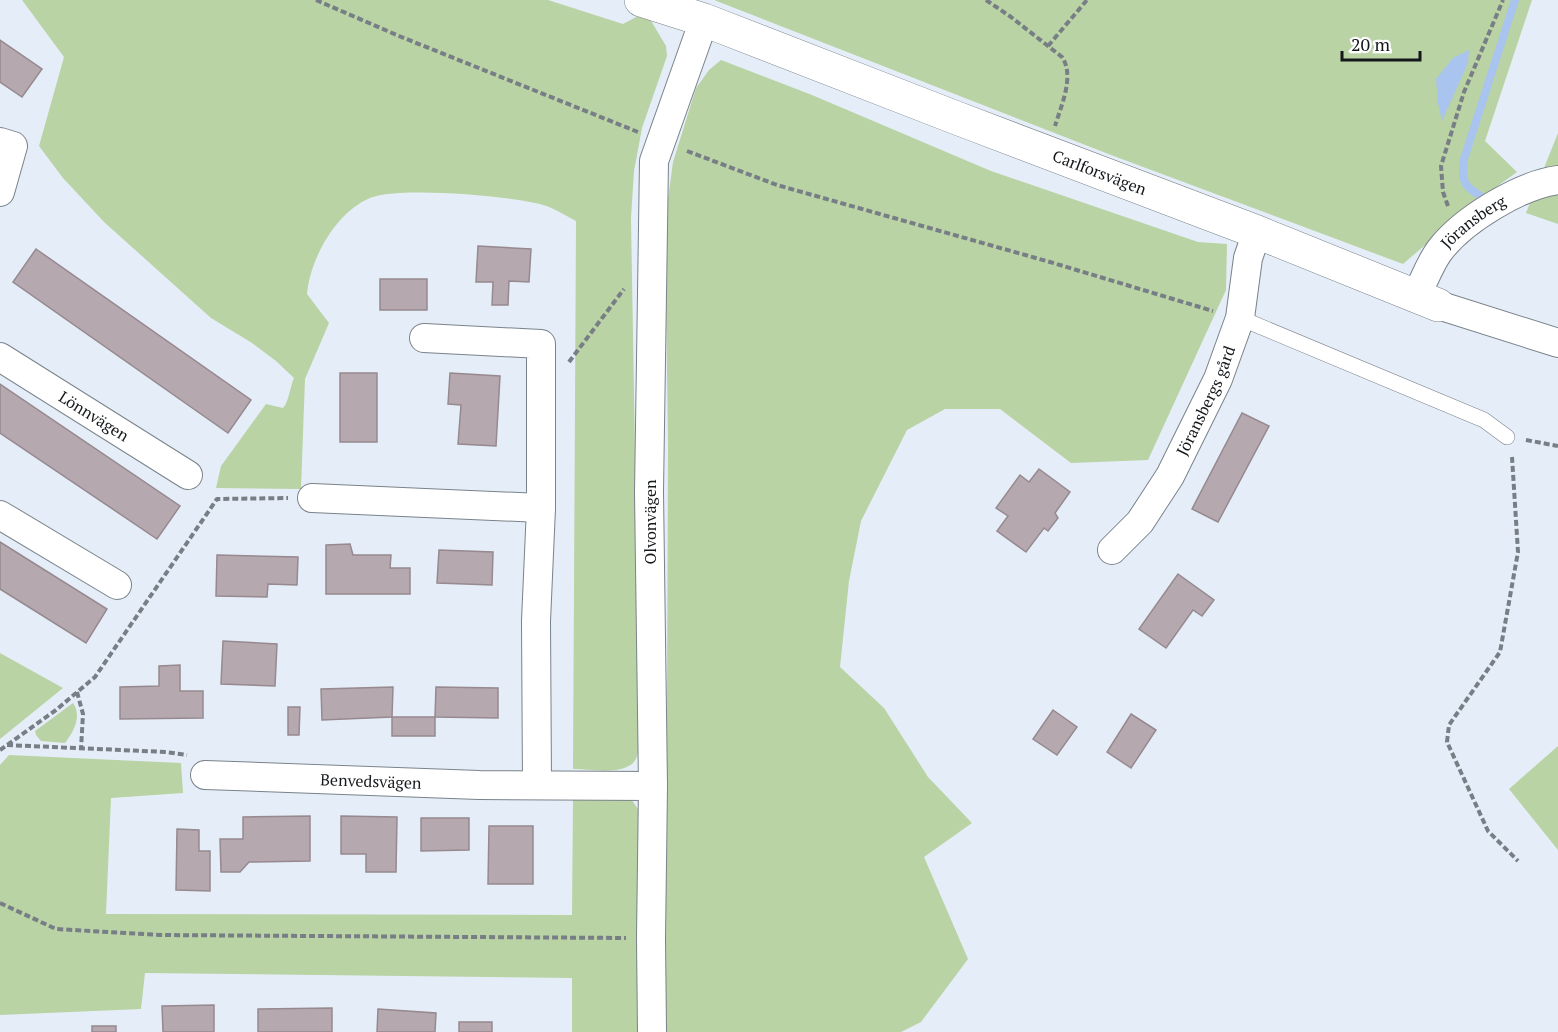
<svg xmlns="http://www.w3.org/2000/svg" width="1558" height="1032" font-family="'PT Serif',serif">
	<style>
		.green { fill: #b9d3a5 }
		.water { fill: #a8c4ef }
		.lines { fill: none; stroke-linecap: round; stroke-linejoin: round }
		.stream { stroke: #a8c4ef; stroke-width: 8 }
		.building { fill: #b5a8ae; stroke: #96898f; stroke-width: 1.5 }
		.service-casing { stroke: #7a828a; stroke-width: 16 }
		.minor-casing { stroke: #7a828a; stroke-width: 30 }
		.tertiary-casing { stroke: #7a828a; stroke-width: 34 }
		.path { stroke: #787e85; stroke-width: 4; stroke-dasharray: 6 3; stroke-linecap: butt }
		.service { stroke: #fff; stroke-width: 15 }
		.minor { stroke: #fff; stroke-width: 28 }
		.tertiary { stroke: #fff; stroke-width: 33 }
		.labels { text-anchor: middle; dominant-baseline: central; stroke-width: 5; stroke-linejoin: round; paint-order: stroke }
		.street-label { font-size: 16px; fill: #15181b; stroke: #fff }
	</style>
	<rect width="100%" height="100%" fill="#e5eef8"/>
	<g class="green">
		<path d="M22 0H548L623 24 640 15 650 19 666 46 667 56 642 128 634 171 631 218 640 746C638 752 637 760 632 764 617 775 590 769 573 769L576 221C566 216 554 208 543 205 512 196 398 186 370 198 336 212 310 259 307 294L329 323 305 379 301 489 216 488 221 466 266 404 283 408C289 401 290 387 294 378L276 361 252 343 211 318 104 222 63 178 39 146 64 57Z"/>
		<polygon points="714,0 1532,0 1485,141 1517,172 1474,203 1403,264 1111,155"/>
		<polygon points="721,60 812,95 991,171 1198,242 1227,244 1226,290 1148,460 1071,463 1000,409 945,409 907,430 861,521 849,581 840,667 884,708 928,777 972,823 924,857 968,959 921,1022 901,1032 664,1032 663,934 667,713 668,446 665,221 673,162 696,88 709,70"/>
		<polygon points="1558,133 1558,224 1526,213"/>
		<polygon points="0,653 63,688 0,739"/>
		<path d="M73 703C82 716 74 731 65 743L41 741 36 735 35 731Z"/>
		<polygon points="1558,746 1558,850 1509,789"/>
		<polygon points="9,755 181,763 183,793 111,798 106,914 572,915 573,799 631,799 638,809 641,947 639,1032 572,1032 572,978 145,973 141,1009 0,1015 0,765"/>
	</g>
	<polygon class="water" points="1469,50 1468,63 1442,121 1438,103 1436,79 1453,58"/>
	<g class="lines">
		<path class="stream" d="M1487 200C1466 187 1460 185 1464 159L1515 0"/>
	</g>
	<g class="building">
		<polygon points="0,40 42,69 22,97 0,82"/>
		<polygon points="478,246 531,249 529,282 509,281 508,305 492,305 493,282 476,282"/>
		<polygon points="36,249 251,400 228,433 13,282"/>
		<rect x="380" y="279" width="47" height="31"/>
		<rect x="340" y="373" width="37" height="69"/>
		<polygon points="450,373 500,376 496,446 458,444 461,405 448,404"/>
		<polygon points="0,384 180,506 157,539 0,433"/>
		<polygon points="1242,413 1269,426 1218,522 1192,509"/>
		<polygon points="1039,469 1070,492 1055,513 1058,518 1048,531 1044,528 1026,552 997,531 1008,516 996,508 1020,475 1029,482"/>
		<polygon points="0,542 107,609 86,643 0,589"/>
		<polygon points="350,544 353,555 391,555 390,568 410,568 410,594 326,594 326,545"/>
		<polygon points="439,550 493,552 492,585 437,583"/>
		<polygon points="217,555 298,557 297,585 268,584 267,597 216,596"/>
		<polygon points="1178,574 1214,600 1202,616 1193,610 1166,648 1139,629"/>
		<polygon points="223,641 277,644 275,686 221,684"/>
		<polygon points="180,665 180,691 203,691 203,718 120,719 120,687 159,686 159,666"/>
		<polygon points="393,687 392,717 322,720 321,689"/>
		<polygon points="436,687 498,688 498,718 435,717"/>
		<polygon points="288,707 300,707 299,735 288,735"/>
		<polygon points="1053,710 1077,727 1057,755 1033,739"/>
		<polygon points="1131,714 1156,730 1131,768 1107,752"/>
		<rect x="392" y="717" width="43" height="19"/>
		<polygon points="310,816 310,861 249,862 240,872 221,872 220,839 243,839 243,817"/>
		<polygon points="341,816 397,817 396,872 366,872 366,854 341,854"/>
		<polygon points="421,818 469,818 469,850 421,851"/>
		<polygon points="489,826 533,826 533,884 488,884"/>
		<polygon points="177,829 199,830 199,851 210,851 210,891 176,890"/>
		<polygon points="214,1005 214,1032 163,1032 162,1006"/>
		<polygon points="332,1008 332,1032 258,1032 258,1009"/>
		<polygon points="378,1009 436,1013 435,1032 377,1032"/>
		<rect x="459" y="1022" width="33" height="10"/>
		<rect x="92" y="1026" width="24" height="6"/>
	</g>
	<g class="lines">
		<defs>
			<polyline id="service" points="1240,318 1484,420 1507,437"/>
			<g id="minor">
				<polyline points="0,142 13,146 0,192"/>
				<path id="s1" d="M1416 296C1424 281 1430 263 1440 250 1463 220 1520 185 1558 180"/>
				<polyline points="1438,305 1558,343"/>
				<polyline points="424,338 541,344 541,508 536,621 537,785"/>
				<path id="s2" d="M0 357 188 475"/>
				<polyline points="312,498 541,508"/>
				<polyline points="0,515 117,585"/>
				<path id="s3" d="M1112 550 1140 522 1170 476 1218 379 1240 318 1248 258 1257 232"/>
				<path id="s4" d="M205 775 479 785 653 786"/>
				<polyline points="652,1032 651,938 653,786 649,492 654,161 704,20"/>
			</g>
			<g id="tertiary">
				<path id="s5" d="M641 0 704 20 954 117 1257 232 1438 305"/>
			</g>
		</defs>
		<use href="#service" class="service-casing"/>
		<use href="#minor" class="minor-casing"/>
		<use href="#tertiary" class="tertiary-casing"/>
		<g class="path">
			<polyline points="316,0 399,36 638,132"/>
			<path d="M986 0 1011 17 1062 57C1075 76 1061 106 1055 126"/>
			<polyline points="1048,46 1087,0"/>
			<polyline points="687,151 777,185 1050,262 1213,311"/>
			<polyline points="1448,206 1443,192 1441,166 1464,92 1503,0"/>
			<polyline points="569,362 624,289"/>
			<polyline points="1526,440 1558,446"/>
			<polyline points="1512,457 1518,552 1500,652 1449,725 1447,742 1488,831 1518,861"/>
			<polyline points="77,692 83,714 81,749"/>
			<polyline points="7,745 166,752 187,755"/>
			<polyline points="0,750 56,710 95,677 217,499 288,498"/>
			<polyline points="0,903 56,929 160,935 626,938"/>
		</g>
		<use href="#service" class="service"/>
		<use href="#minor" class="minor"/>
		<use href="#tertiary" class="tertiary"/>
	</g>
	<g class="labels">
		<g class="street-label">
			<text stroke="none"><textPath href="#s5" startOffset="490">Carlforsvägen</textPath></text>
			<text stroke="none"><textPath href="#s1" startOffset="96">Jöransberg</textPath></text>
			<text stroke="none"><textPath href="#s3" startOffset="178">Jöransbergs gård</textPath></text>
			<text stroke="none"><textPath href="#s2" startOffset="111">Lönnvägen</textPath></text>
			<text transform="translate(650 522) rotate(-90)">Olvonvägen</text>
			<text stroke="none"><textPath href="#s4" startOffset="166">Benvedsvägen</textPath></text>
		</g>
	</g>
	<path d="M1342 51v9h78v-9" fill="none" stroke="#15181b" stroke-width="3"/>
	<text x="1351" y="51" font-size="18" fill="#15181b" stroke="#ffffff" stroke-width="4.5" paint-order="stroke">20 m</text>
</svg>
